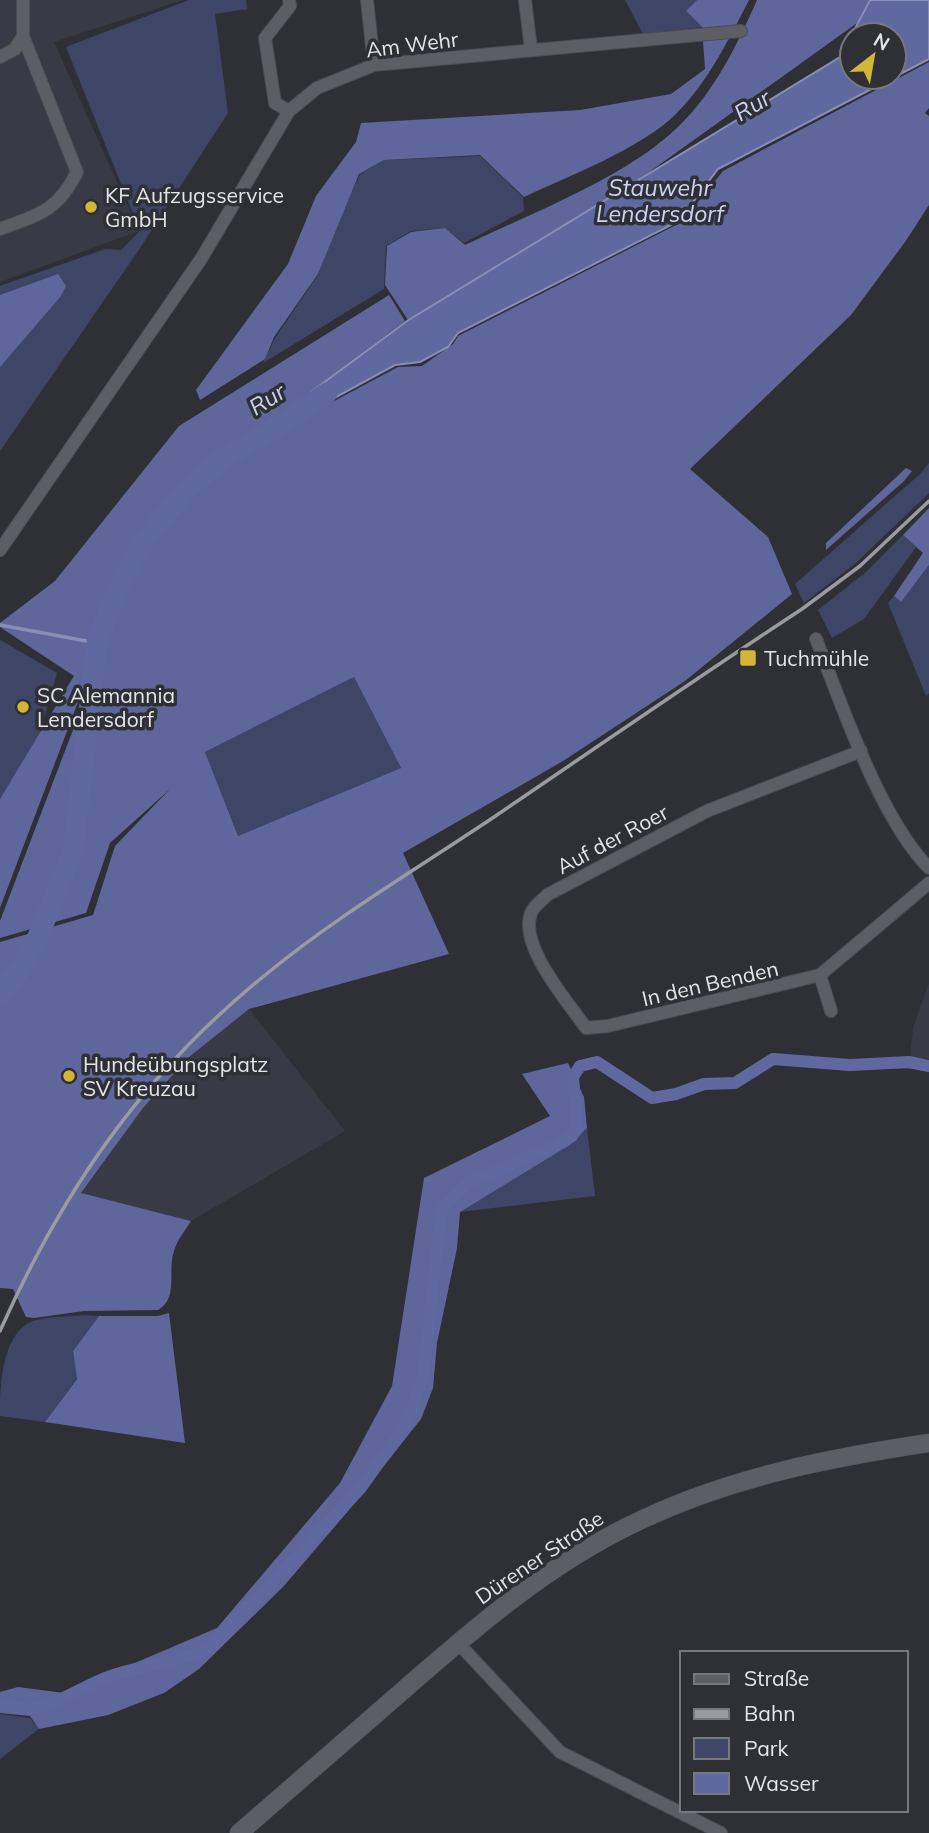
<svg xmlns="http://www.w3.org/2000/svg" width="929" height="1833" font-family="Mulish,sans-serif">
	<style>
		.built { fill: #383a45 }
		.green { fill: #3f4566 }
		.forest { fill: #5e669c; fill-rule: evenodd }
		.water { fill: #60699f; stroke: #888eb5; stroke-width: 2; fill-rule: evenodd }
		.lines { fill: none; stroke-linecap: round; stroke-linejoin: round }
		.stream { stroke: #888eb5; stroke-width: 3.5 }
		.canal { stroke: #60699f; stroke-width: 12 }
		.river { stroke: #60699f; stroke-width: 21 }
		.minor-casing { stroke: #4c4d53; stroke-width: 14 }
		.secondary-casing { stroke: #4c4d53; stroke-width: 19 }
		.minor { stroke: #5d5e65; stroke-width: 12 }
		.secondary { stroke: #5d5e65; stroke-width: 18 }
		.rail { stroke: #9a9ba0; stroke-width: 3.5 }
		.poi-dot { fill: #d2b635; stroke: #2f3036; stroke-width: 2.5 }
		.labels { text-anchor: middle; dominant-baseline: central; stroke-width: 7; stroke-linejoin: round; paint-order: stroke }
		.street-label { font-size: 21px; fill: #e4e5e9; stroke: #2f3036 }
		.poi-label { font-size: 21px; fill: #e4e5e9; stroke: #2f3036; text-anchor: start }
		.water-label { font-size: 23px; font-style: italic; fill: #cbd2f3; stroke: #2f3036 }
	</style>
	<rect width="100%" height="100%" fill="#2f3036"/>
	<g class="built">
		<polygon points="0,0 183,0 54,42 139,231 0,282"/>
		<polygon points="929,983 929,1059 910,1058 913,1028"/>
		<polygon points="249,1009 345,1131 191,1221 81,1194 143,1108 188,1058"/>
	</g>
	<g class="green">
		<polygon points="189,0 246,0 247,9 215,14 228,113 138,251 0,451 0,286 105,249 121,250 140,231 66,47"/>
		<polygon points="625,0 697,0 686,11 702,27 643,34"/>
		<polygon points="480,156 523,197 524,211 464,243 445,228 411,231 386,246 384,289 263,363 275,338 318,275 339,219 360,174 384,160"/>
		<polygon points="929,463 929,493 856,563 804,603 795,584 920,474"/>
		<polygon points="903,535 916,547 864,619 832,638 818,610 866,572"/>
		<polygon points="929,565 929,693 926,696 888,603 894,596 901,602"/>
		<polygon points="0,640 57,673 37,742 0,799"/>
		<polygon points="354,677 401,768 238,836 205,752"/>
		<polygon points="587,1128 595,1196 459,1212 570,1145"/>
		<path d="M83 1315 99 1316 73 1351 77 1378 45 1422 0 1416C0 1389 1 1333 33 1321 48 1316 68 1317 83 1315Z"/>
		<polygon points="0,1714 30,1718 39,1729 0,1759"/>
	</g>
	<g class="forest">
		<path d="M697 0H749C729 39 708 82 676 114 642 148 569 176 524 197L480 155 384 160 359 174 318 274 274 337 265 359 200 400 196 390 288 264 316 196 356 142 361 123 580 110 671 94 705 69 702 27 686 11Z"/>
		<path d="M757 0H869L857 23 606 203 408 320 385 285 387 246 411 232 445 228 465 245C532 213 627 177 679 126 715 91 737 45 757 0Z"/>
		<path d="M929 62V108L925 113 929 116V205L905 242 851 315 690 469 768 537 792 594 685 681 563 761 403 853 449 954 249 1009 188 1058 143 1108 81 1193 191 1221C185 1231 177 1240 174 1251 167 1271 179 1298 158 1310L84 1311 34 1318 26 1317 13 1289 0 1288V942L93 915 115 846 170 789 110 843 86 913 0 938V921L144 544 188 493 224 461 274 432 307 409H319L398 367 422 366 453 344 458 336 682 222 723 171ZM354 677 401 768 238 836 205 752Z"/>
		<polygon points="58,274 66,286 61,296 0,367 0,295"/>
		<polygon points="389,295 405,321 310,392 298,411 222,456 186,485 139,541 0,908 0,799 74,676 0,627 0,623 55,581 179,426"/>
		<polygon points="906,468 912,471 904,481 826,550 826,543"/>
		<polygon points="929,508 929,565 901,602 894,596 923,553 903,535"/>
		<polygon points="568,1063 584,1097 587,1128 570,1145 460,1212 457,1248 437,1343 433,1388 421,1419 349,1510 283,1587 199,1669 164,1693 108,1715 39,1729 30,1716 0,1713 0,1692 18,1687 64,1693 217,1628 340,1483 392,1386 424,1178 550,1116 522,1074"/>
		<polygon points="169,1313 185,1443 45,1422 77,1379 73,1351 99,1316 158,1316"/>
	</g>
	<path class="water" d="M870 0H929V59L718 169 679 221 458 333 448 347 420 362 395 365 318 407 305 406 311 392 407 321 840 57ZM852 35H894V77H852Z"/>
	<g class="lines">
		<polyline class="stream" points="0,625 97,643"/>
		<path class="canal" d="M0 1705C9 1704 18 1710 26 1709 58 1706 82 1686 111 1676 145 1664 176 1664 211 1647L360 1489 397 1437 414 1406 424 1370 439 1229 444 1206 471 1181 553 1147 572 1136 577 1128 573 1077 580 1066 597 1062 652 1098 676 1094 704 1084 735 1083 773 1059 850 1065 909 1062 929 1066"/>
		<polyline class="river" points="0,994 18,973 37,939 73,852 97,643 116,593 143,542 187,489 222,459 272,430 327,393"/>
		<defs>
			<g id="minor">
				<polyline points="367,0 374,65"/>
				<polyline points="525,0 531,49"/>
				<polyline points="0,57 15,49 23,36"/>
				<polyline points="289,111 275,103 265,38 290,6 289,0"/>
				<path d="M0 229C38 215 58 211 77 172L23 36V0"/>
				<polyline points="0,550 201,259 289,111 317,88 374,65 741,31"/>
				<path d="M816 639C842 705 880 819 929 868"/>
				<path d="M861 751 707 811 547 895C543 900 535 905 532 911 516 943 568 1002 586 1028L608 1026 820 975 929 883"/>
				<polyline points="820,975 831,1011"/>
				<polyline points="458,1643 560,1752 721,1833"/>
			</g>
			<path id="secondary" d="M239 1833C292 1787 346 1740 399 1694 473 1629 549 1563 639 1521 731 1477 829 1458 929 1443"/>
		</defs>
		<use href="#minor" class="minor-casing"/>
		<use href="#secondary" class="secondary-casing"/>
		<use href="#minor" class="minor"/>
		<use href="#secondary" class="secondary"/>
		<path class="rail" d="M0 1331C63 1190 143 1074 264 976 334 918 415 870 491 819 594 749 697 678 802 609L860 566 929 501"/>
	</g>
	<g class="poi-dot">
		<circle cx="91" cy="207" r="7"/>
		<rect x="739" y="649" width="18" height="18" rx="3.5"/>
		<circle cx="23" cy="707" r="7"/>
		<circle cx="69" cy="1076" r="7"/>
	</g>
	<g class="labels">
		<g class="street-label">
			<text transform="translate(412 44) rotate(-7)">Am Wehr</text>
			<text transform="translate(612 839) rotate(-28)">Auf der Roer</text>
			<text transform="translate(710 983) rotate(-13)">In den Benden</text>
			<text transform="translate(539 1557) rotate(-34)">Dürener Straße</text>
		</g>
		<g class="poi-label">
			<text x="105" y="195">KF Aufzugsservice<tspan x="105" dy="24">GmbH</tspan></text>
			<text x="764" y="658">Tuchmühle</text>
			<text x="37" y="695">SC Alemannia<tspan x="37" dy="24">Lendersdorf</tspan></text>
			<text x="83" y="1064">Hundeübungsplatz<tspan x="83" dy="24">SV Kreuzau</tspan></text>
		</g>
		<g class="water-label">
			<text transform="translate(752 105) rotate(-31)">Rur</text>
			<text x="660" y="187">Stauwehr<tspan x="660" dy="26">Lendersdorf</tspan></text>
			<text transform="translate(267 399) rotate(-32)">Rur</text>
		</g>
	</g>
	<rect x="680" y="1651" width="228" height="161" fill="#2f3036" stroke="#77787e" stroke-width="2"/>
	<rect x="694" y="1674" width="35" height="10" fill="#5d5e65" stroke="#77787e" stroke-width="2"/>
	<text x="744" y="1686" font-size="21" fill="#e4e5e9">Straße</text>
	<rect x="694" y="1709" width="35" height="10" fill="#9a9ba0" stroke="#77787e" stroke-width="2"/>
	<text x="744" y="1721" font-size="21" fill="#e4e5e9">Bahn</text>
	<rect x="694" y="1738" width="35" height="21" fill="#3f4566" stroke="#77787e" stroke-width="2"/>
	<text x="744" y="1756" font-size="21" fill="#e4e5e9">Park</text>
	<rect x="694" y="1773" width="35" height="21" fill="#60699f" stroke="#77787e" stroke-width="2"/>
	<text x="744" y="1791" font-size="21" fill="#e4e5e9">Wasser</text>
	<g transform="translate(873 56) rotate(31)"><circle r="33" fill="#2f3036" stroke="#77787e" stroke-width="2"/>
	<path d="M0-5L12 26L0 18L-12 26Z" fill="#d2b635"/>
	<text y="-10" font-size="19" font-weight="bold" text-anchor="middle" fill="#e4e5e9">N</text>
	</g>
</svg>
